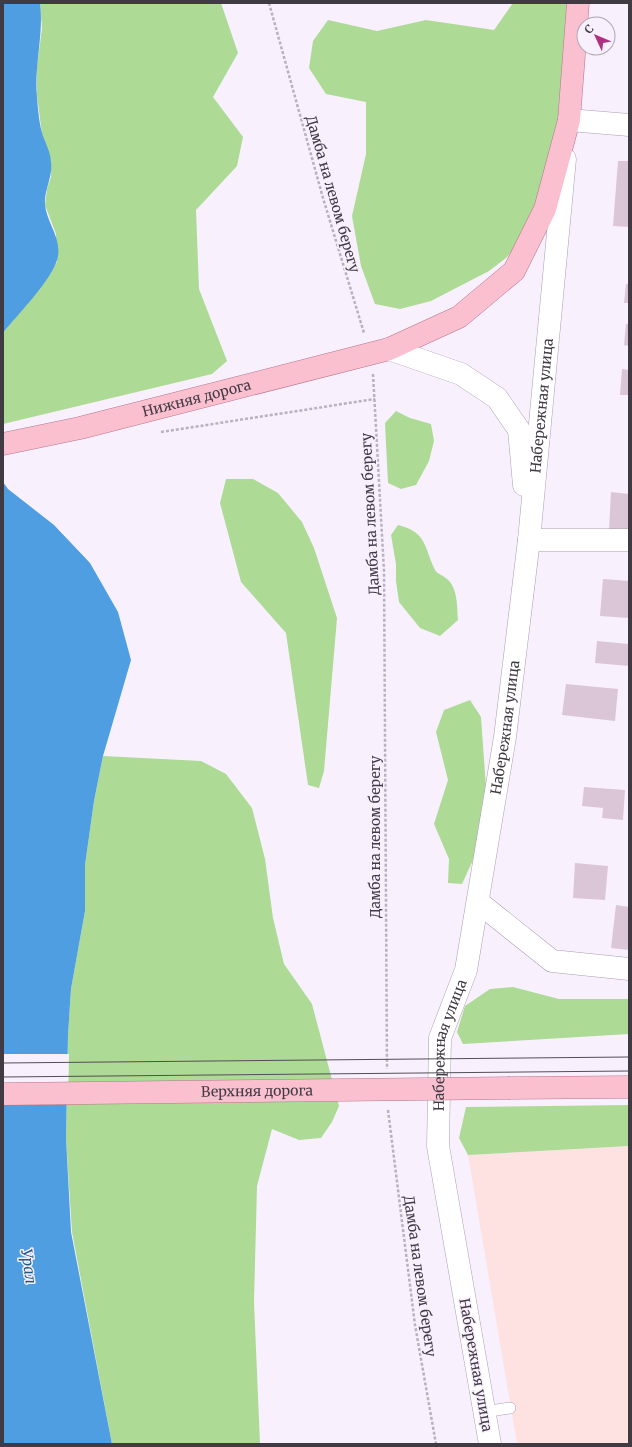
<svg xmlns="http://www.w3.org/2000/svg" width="632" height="1447" font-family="Merriweather,serif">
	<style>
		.commercial { fill: #fee2e2 }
		.green { fill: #adda95 }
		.water { fill: #4f9ee2 }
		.pier { fill: #f9f0fe }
		.building { fill: #dbc6d8 }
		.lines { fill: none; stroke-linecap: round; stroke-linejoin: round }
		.service-casing { stroke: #ab9eb3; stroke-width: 12 }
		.minor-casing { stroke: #ab9eb3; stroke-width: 23 }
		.tertiary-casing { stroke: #ab9eb3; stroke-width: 23 }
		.secondary-casing { stroke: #ab9eb3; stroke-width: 23 }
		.primary-casing { stroke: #b6768a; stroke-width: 23 }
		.path { stroke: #b9b1be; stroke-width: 2.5; stroke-dasharray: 3 2; stroke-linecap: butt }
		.service { stroke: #fff; stroke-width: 11 }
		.minor { stroke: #fff; stroke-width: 22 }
		.tertiary { stroke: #fff; stroke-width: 22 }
		.secondary { stroke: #fff; stroke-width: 22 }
		.primary { stroke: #fac0d0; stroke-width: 22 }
		.tram { stroke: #544e57; stroke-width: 1 }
		.primary-bridge-casing { stroke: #b6768a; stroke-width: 23; stroke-linecap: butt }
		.primary-bridge { stroke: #fac0d0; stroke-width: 22 }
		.labels { text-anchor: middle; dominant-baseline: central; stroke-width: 3; stroke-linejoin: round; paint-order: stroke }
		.street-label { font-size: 14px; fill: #403a43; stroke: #f9f0fe }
		.water-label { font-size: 15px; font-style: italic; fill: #1f5684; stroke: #f9f0fe }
	</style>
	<rect width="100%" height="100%" fill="#f9f0fe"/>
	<polygon class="commercial" points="629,1146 629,1444 517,1444 468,1155"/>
	<g class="green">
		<polygon points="40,3 221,3 238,53 213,97 243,137 237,166 196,210 199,289 227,361 212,374 3,424 3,333 45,280 57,262 56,234 45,205 47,189 51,177 51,161 42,134 37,96 37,67 42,28"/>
		<polygon points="513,3 567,3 560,121 547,182 523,239 506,258 489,271 431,301 400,309 375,304 361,266 352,216 366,154 366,102 326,94 309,68 313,41 328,20 377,31 426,20 494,30"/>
		<polygon points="396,411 410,418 431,424 434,441 429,461 416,485 401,489 388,483 385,423"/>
		<polygon points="226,479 253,479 278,493 302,522 314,548 337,618 324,771 319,788 308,785 286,633 241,582 220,503"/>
		<path d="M398 525C427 532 424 547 435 570 437 574 443 575 447 579 458 588 457 607 458 620L440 636 420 628 399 602 396 581V564L391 535Z"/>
		<polygon points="470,700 481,717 487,802 473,860 462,884 448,883 449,859 434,824 448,780 436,732 444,710"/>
		<polygon points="103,756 201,761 226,774 252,808 265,859 273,918 284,964 312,1004 339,1106 332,1122 321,1138 299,1140 272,1129 257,1186 254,1302 260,1444 112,1444 72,1232 66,1138 68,1035 71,989 85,911 85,865 94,801"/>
		<polygon points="513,987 559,999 629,999 629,1034 463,1044 457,1032 465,1006 490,989"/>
		<polygon points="629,1105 629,1146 468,1155 459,1138 466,1107"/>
	</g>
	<g class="water">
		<path d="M3 3H40C44 34 34 65 37 97 38 109 39 124 43 136 46 144 51 154 51 162 53 177 44 190 45 204 46 223 65 241 56 263 47 285 18 314 3 333Z"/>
		<polygon points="3,482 8,489 54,525 90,563 118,612 131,660 103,756 94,801 85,865 85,911 71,989 68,1035 66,1138 71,1232 112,1444 3,1444"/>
	</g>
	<polygon class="pier" points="3,1054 69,1054 68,1104 3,1105"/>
	<g class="building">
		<polygon points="618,161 629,161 629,227 613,226"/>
		<polygon points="626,284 629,284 629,303 624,303"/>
		<polygon points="626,324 629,324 629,346 624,345"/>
		<polygon points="622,369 629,370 629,395 620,395"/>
		<polygon points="611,492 629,494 629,531 609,530"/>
		<polygon points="603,579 629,581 629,618 600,616"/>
		<polygon points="597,641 629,644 629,666 595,663"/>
		<polygon points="566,684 618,689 615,721 562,715"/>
		<polygon points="584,787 625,790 623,820 602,818 603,808 582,806"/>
		<polygon points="575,863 608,866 605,900 573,898"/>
		<polygon points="616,905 629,907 629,950 611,948"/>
	</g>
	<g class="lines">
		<defs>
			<polyline id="service" points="483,1412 510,1408"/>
			<g id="minor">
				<polyline points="529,540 629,540"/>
				<polyline points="478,902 552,961 629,969"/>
			</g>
			<polyline id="tertiary" points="569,120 629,125"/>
			<g id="secondary">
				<polyline points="389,349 461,374 497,398 519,430 524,485"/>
				<path id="s1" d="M490 1444 438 1146 440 1038 466 970 505 737 529 540 565 159"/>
			</g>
			<g id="primary">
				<path id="s2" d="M3 444 80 428 389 349 459 317 514 271 545 209 569 120 578 3"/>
				<polyline points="510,1088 629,1087"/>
			</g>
		</defs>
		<use href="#service" class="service-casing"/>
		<use href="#minor" class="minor-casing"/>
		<use href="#tertiary" class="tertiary-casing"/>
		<use href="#secondary" class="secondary-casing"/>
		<use href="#primary" class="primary-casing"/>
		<g class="path">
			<polyline points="269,3 323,198 364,333"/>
			<polyline points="373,374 384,571 387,1069"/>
			<polyline points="161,432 375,399"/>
			<polyline points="388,1110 415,1325 436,1444"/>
		</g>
		<use href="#service" class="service"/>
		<use href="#minor" class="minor"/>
		<use href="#tertiary" class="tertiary"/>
		<use href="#secondary" class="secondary"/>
		<use href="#primary" class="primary"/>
		<g class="tram">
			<polyline points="3,1063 629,1057"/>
			<polyline points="3,1077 629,1071"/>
		</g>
		<defs>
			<g id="primary-bridge">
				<path id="s3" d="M3 1094 510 1088"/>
			</g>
		</defs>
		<use href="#primary-bridge" class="primary-bridge-casing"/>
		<use href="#primary-bridge" class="primary-bridge"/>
	</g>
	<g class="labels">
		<g class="street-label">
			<text transform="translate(333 194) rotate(74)">Дамба на левом берегу</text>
			<text stroke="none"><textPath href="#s2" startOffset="199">Нижняя дорога</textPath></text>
			<text stroke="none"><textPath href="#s1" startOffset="1053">Набережная улица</textPath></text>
			<text transform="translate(370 514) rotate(-93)">Дамба на левом берегу</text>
			<text stroke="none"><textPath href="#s1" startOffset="729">Набережная улица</textPath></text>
			<text transform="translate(375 837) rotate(-90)">Дамба на левом берегу</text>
			<text stroke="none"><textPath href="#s1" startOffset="405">Набережная улица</textPath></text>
			<text stroke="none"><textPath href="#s3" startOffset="254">Верхняя дорога</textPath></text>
			<text transform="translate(420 1276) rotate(82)">Дамба на левом берегу</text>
			<text transform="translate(476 1365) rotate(80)">Набережная улица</text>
		</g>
		<g class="water-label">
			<text transform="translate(29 1266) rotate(82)">Урал</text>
		</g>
	</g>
	<rect width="632" height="1447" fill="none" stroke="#403a43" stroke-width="8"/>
	<g transform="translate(596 36) rotate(314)"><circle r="19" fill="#f9f0fe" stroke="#afa7b3"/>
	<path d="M0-3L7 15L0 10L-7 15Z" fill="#ae307f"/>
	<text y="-6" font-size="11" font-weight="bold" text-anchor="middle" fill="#403a43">С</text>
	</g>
</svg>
